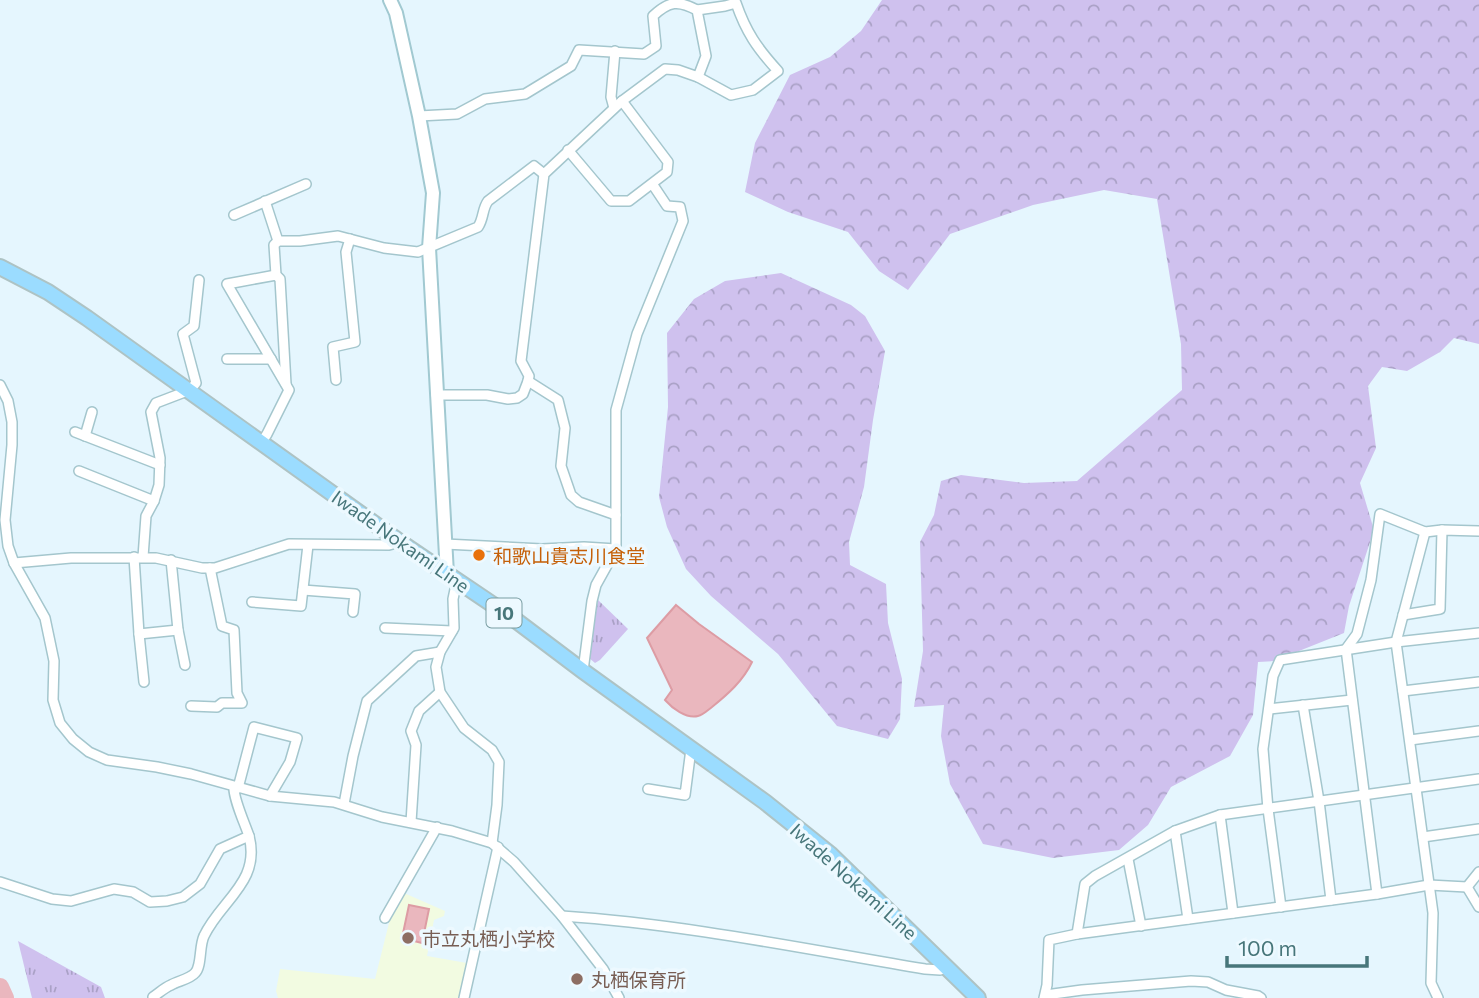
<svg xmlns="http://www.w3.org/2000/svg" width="1479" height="998" font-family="Commissioner,'Noto Sans JP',sans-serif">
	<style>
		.education { fill: #f2fbe1 }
		.grass { fill: url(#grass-tufts) }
		.forest { fill: url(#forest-crowns) }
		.water { fill: #eab7be; stroke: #dd9ca4; stroke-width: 2 }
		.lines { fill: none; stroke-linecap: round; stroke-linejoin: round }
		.river { stroke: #eab7be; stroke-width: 18 }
		.street-casing { stroke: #a4c6cd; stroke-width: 12 }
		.secondary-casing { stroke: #a1c9d1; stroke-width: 16 }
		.primary-casing { stroke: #aec3c4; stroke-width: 18 }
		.street { stroke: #fff; stroke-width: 9 }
		.secondary { stroke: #fff; stroke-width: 12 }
		.primary { stroke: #9bdcff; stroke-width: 14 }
		.food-dot { fill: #e8710a; stroke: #edf9ff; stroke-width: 2.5 }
		.education-dot { fill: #8d6e63; stroke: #edf9ff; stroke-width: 2.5 }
		.labels { text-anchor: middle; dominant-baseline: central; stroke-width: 7; stroke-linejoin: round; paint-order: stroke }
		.shield { fill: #edf9ff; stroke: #799da2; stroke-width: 2 }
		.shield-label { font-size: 18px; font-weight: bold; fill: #47767a }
		.street-label { font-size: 19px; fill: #47767a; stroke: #edf9ff }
		.food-label { font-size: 19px; fill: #c56008; stroke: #edf9ff; text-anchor: start }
		.education-label { font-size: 19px; fill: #785e54; stroke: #edf9ff; text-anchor: start }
	</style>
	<defs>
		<pattern id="grass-tufts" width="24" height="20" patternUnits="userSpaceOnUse" patternTransform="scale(1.75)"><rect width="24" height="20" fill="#cfc1ee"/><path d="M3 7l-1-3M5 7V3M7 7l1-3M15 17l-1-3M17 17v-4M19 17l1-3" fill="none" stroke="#aaa1c6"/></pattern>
		<pattern id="forest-crowns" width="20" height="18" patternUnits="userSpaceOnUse" patternTransform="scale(1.75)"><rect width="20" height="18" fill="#cfc1ee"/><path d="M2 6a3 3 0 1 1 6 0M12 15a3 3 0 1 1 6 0" fill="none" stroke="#aaa1c6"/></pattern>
	</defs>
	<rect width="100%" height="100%" fill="#e5f6fe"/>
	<polygon class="education" points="404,893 445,911 444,916 434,920 427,956 467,963 460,998 278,998 276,991 280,969 375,979 391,915"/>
	<g class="grass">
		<polygon points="598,600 628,629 600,660 595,663 589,658"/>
		<polygon points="18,941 101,987 105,998 32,998"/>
	</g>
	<g class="forest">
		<polygon points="882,0 1479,0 1479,344 1454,338 1440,352 1407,371 1382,367 1368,386 1376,448 1360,483 1374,530 1349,606 1344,633 1274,661 1258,662 1253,715 1230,756 1171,787 1148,825 1119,850 1053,858 983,844 950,784 941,736 944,705 914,707 923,651 920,542 934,515 941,481 961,475 1024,483 1077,481 1182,390 1181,344 1157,199 1104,190 1033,205 950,234 908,290 879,271 848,232 788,212 745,192 755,143 790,75 830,57 861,31"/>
		<polygon points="781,273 851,305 865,316 885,351 873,420 864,487 849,542 850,565 886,584 888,623 902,679 900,719 888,739 837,726 778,654 711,596 686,569 667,527 659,497 668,407 667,333 694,299 725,281"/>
	</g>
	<g class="water">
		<path d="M676 605 699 624 752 662C743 681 728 694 712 707 708 710 703 715 698 716 686 719 672 708 665 700L672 690 647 638Z"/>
		<polygon points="409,905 429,909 422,943 402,938"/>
	</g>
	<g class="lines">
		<polyline class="river" points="0,987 5,998"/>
		<defs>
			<g id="street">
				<path d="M697 10 725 6 736 3C746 32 757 48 778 71L753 90 731 95 698 77"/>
				<polyline points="614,108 611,97 615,51"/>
				<path d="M419 116 457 114 485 99 525 94 571 66 579 50 644 54 656 46 653 16C669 1 678 0 697 10L706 56 698 77 678 70 665 69 622 101 544 174 521 361 529 376 528 381 523 394 517 398 508 399 487 395H436"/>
				<polyline points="568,150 611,201 629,201 667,172 668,162 622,101"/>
				<polyline points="265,201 278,241"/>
				<polyline points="234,215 306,184"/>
				<polyline points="227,359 271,359"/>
				<polyline points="336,380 333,347 355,342 346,252 350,239"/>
				<polyline points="528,381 558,400 565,428 561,466 571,495 579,502 616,515"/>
				<path d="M286 384 280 279 276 275 274 245 278 241H300L338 236 384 248 418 252 478 227C484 218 482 209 488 201L534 166 544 174"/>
				<polyline points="0,385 8,401 12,422 12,445 5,520 8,546 14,563 45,618 54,661 53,700 60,723 73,739 89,752 107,760 157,767 191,774 270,796 334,802 382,817 452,831 492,843 514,862 562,916 603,969 619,998"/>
				<polyline points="75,432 160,465"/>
				<polyline points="85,436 92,412"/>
				<polyline points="262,442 267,434 289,390 227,284 276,275"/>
				<polyline points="79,471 154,501"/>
				<polyline points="1425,532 1396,642 1433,913 1431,983 1438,998"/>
				<polyline points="445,544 542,549 584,547 616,549"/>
				<polyline points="134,557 139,634 144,682"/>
				<polyline points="143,557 146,516 154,501 159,485 160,458 151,412 156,403 190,390 196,383 183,334 194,326 199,280"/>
				<polyline points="171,560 178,630 185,665"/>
				<polyline points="14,563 71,558 156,558 202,568 215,568 289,544 389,545 400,542"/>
				<polyline points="457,580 453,599 454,628 440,652 436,667 440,692 464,728 492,750 499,762 497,805 492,843"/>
				<polyline points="303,590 355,594 353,612"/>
				<polyline points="252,602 301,606 308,545"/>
				<polyline points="1403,615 1440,609 1442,530"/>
				<polyline points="385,628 452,631"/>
				<polyline points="139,634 178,630"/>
				<polyline points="583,671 592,601 596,585 616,549 616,410 637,334 683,221 680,207 667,206 653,185"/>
				<polyline points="1403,691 1479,682"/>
				<polyline points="1303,705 1319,801 1331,900"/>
				<polyline points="191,706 217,707 222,703 242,703 237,693 234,630 222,626 210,568"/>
				<polyline points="1269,709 1352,700"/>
				<polyline points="1410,740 1479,731"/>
				<polyline points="238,788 254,727 297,738 290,762 270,796"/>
				<polyline points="648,789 685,795 691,749"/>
				<polyline points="344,804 353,756 367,701 416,656 440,652"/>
				<polyline points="1220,815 1233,913"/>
				<polyline points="411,822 416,745 411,731 419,711 440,692"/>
				<polyline points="1175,831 1188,919"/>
				<polyline points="1423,837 1479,829"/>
				<polyline points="1128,859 1141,926"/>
				<path d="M0 882 52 899 71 901 114 889 133 892 150 902 167 901 183 897 200 884 220 849 249 836C245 824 233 798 234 787"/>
				<polyline points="1467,887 1479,907"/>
				<polyline points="1467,887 1479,872"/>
				<polyline points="1377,894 1346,649 1357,634 1371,580 1380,514 1425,532 1442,530 1479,531"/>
				<polyline points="1281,907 1268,809 1263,749 1273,676 1280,660 1396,642 1479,633"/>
				<path d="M562 916C684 924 805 949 925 969L940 970 947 967"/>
				<polyline points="385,918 437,827"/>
				<polyline points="1077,934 1085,884 1095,876 1175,831 1220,815 1479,779"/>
				<polyline points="1046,995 1082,990 1191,981 1208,982 1226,990 1258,996 1261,998"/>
				<path d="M153 997C159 993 164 988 171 985 178 981 190 979 195 973 202 966 199 946 204 936 221 900 261 882 249 836"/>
				<polyline points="464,998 498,847"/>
				<polyline points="1044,998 1047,985 1049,940 1077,934 1377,894 1429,885 1467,887"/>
			</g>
			<polyline id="secondary" points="390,0 396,13 419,116 433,193 429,248 447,574"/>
			<polyline id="primary" points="0,267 48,292 87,318 400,542 514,619 583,671 765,802 830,854 978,998"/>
		</defs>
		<use href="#street" class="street-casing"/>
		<use href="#secondary" class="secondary-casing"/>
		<use href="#primary" class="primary-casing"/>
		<use href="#street" class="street"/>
		<use href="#secondary" class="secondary"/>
		<use href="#primary" class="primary"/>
	</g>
	<circle class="food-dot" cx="479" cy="555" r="7"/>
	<g class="education-dot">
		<circle cx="408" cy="938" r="7"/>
		<circle cx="577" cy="979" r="7"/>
	</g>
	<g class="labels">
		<rect class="shield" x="486.5" y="598.5" width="35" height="29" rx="5"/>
		<g class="shield-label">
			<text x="504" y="613">10</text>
		</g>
		<g class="street-label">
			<text transform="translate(401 541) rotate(35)">Iwade Nokami Line</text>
			<text transform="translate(854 881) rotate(42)">Iwade Nokami Line</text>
		</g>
		<g class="food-label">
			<text x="493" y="555">和歌山貴志川食堂</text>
		</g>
		<g class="education-label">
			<text x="422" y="938">市立丸栖小学校</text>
			<text x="591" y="979">丸栖保育所</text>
		</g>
	</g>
	<path d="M1227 956v10h140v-10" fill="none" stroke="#47767a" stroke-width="3.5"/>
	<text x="1238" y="956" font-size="21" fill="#47767a" stroke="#edf9ff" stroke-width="5" paint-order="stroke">100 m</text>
</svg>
